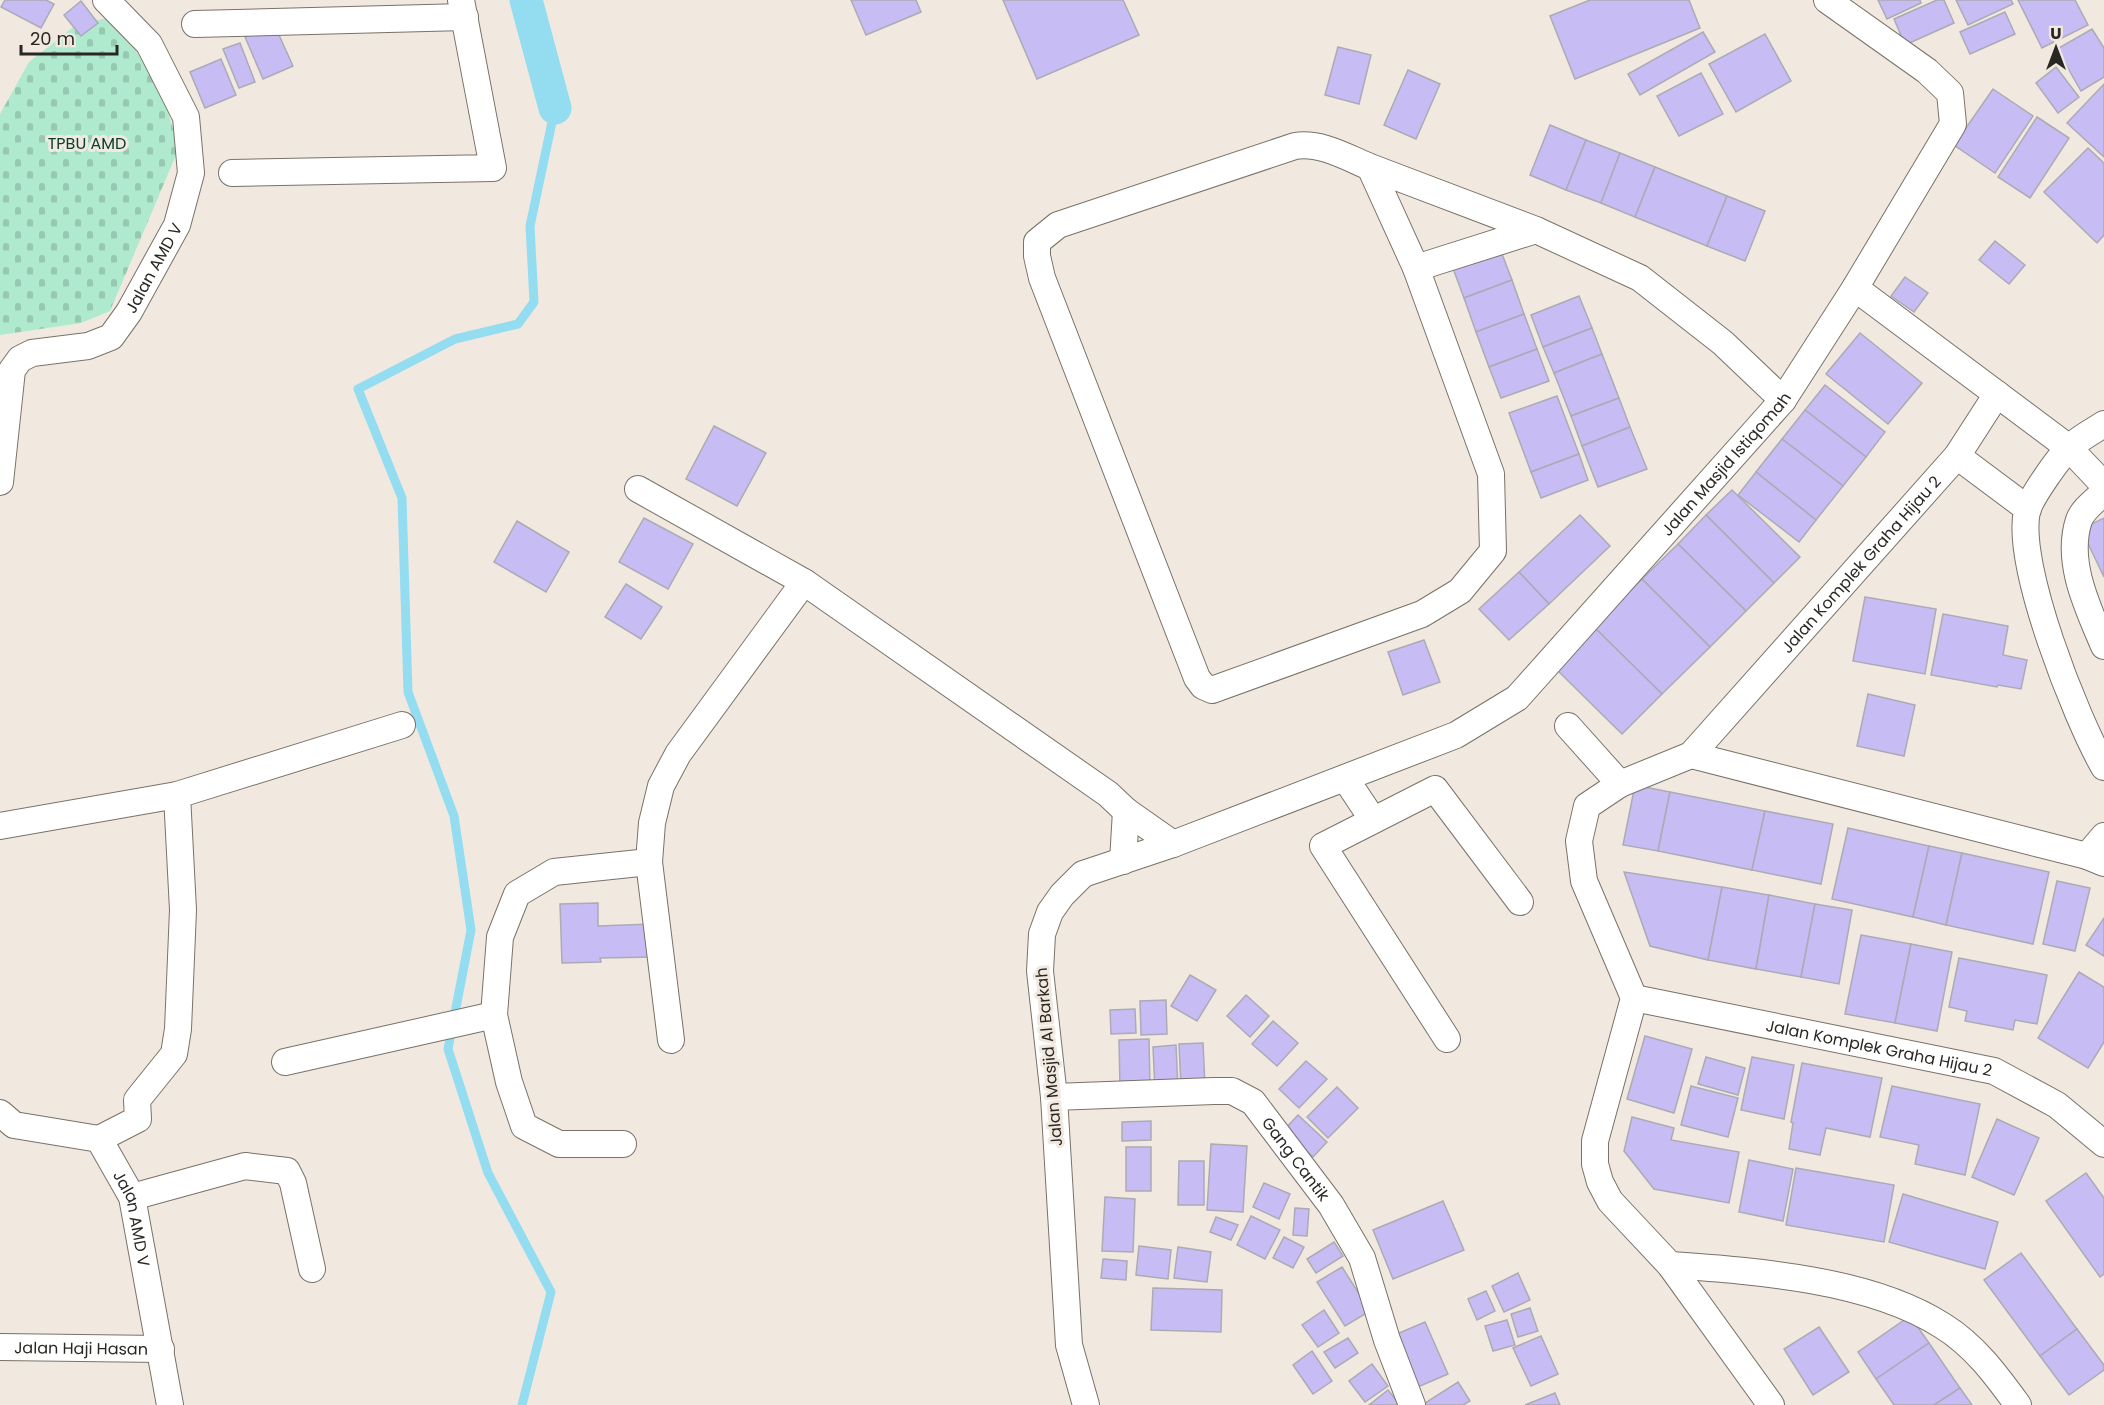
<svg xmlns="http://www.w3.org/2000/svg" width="2104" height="1405" font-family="Poppins,sans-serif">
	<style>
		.cemetery { fill: url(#cemetery-stones) }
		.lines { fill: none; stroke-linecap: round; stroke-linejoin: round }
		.stream { stroke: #94ddf1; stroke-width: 9 }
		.canal { stroke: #94ddf1; stroke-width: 33 }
		.building { fill: #c7bdf4; stroke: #acaab5; stroke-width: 1.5 }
		.street-casing { stroke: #797269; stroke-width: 28 }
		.street { stroke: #fff; stroke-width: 26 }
		.labels { text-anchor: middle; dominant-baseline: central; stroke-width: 6; stroke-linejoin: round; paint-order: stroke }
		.park-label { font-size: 16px; fill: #09402d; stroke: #f1e9df }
		.street-label { font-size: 16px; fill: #292723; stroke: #f1e9df }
	</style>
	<defs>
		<pattern id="cemetery-stones" width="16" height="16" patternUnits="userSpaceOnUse" patternTransform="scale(1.5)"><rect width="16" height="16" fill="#afeacf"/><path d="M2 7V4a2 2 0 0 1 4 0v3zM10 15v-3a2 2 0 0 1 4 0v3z" fill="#97c9b1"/></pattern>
	</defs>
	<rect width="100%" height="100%" fill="#f1e9df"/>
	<polygon class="cemetery" points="112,17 159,83 179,148 110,311 81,323 0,335 0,114 29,62 76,25"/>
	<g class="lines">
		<polyline class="stream" points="522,1405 551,1292 488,1173 448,1049 471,930 454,816 408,692 402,498 358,389 455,339 518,324 534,302 530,226 555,108"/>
		<polyline class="canal" points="526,0 555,108"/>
	</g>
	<g class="building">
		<polygon points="5,0 46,0 54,4 41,28 1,7"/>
		<polygon points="851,0 916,0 921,12 866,35"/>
		<polygon points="1003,0 1123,0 1139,35 1037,79"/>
		<polygon points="1590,0 1689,0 1700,28 1575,79 1550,16"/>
		<polygon points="1878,0 1920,0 1921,3 1887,19"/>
		<polygon points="1937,0 1944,0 1954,23 1905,45 1894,19"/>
		<polygon points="1956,0 2011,0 2013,4 1968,25"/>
		<polygon points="2018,0 2075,0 2088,25 2042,48"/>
		<polygon points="81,1 98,23 81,36 64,15"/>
		<polygon points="2005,12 2015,34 1970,54 1960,32"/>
		<polygon points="274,24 293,66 263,79 245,37"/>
		<polygon points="2092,29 2104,48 2104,77 2081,91 2057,49"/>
		<polygon points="1703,32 1715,52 1640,95 1628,74"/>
		<polygon points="1765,34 1791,81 1736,112 1709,64"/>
		<polygon points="240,43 255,82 239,88 223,49"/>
		<polygon points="1338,47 1371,55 1359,104 1325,95"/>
		<polygon points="221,59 236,95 205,108 190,72"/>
		<polygon points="2056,67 2079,97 2058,113 2036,83"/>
		<polygon points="1408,70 1440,84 1416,139 1384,125"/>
		<polygon points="1701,73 1723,114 1679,136 1657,96"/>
		<polygon points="2104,84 2104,157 2067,123"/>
		<polygon points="1993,89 2033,116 1995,173 1954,145"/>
		<polygon points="2037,117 2069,138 2030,198 1998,177"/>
		<polygon points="1550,125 1586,140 1566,190 1530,175"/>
		<polygon points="1586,140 1620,153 1601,203 1566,190"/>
		<polygon points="2088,148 2104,163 2104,235 2097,243 2044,192"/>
		<polygon points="1620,153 1655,167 1635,217 1601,203"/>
		<polygon points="1655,167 1727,196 1707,246 1635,217"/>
		<polygon points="1727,196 1765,211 1745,261 1707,246"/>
		<polygon points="1995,241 2025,265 2009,284 1979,260"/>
		<polygon points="1499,246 1512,280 1464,298 1451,263"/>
		<polygon points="1905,277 1928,293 1914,312 1891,296"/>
		<polygon points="1512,280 1524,314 1476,332 1464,298"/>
		<polygon points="1579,296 1592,328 1543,347 1531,315"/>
		<polygon points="1524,314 1537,349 1489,367 1476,332"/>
		<polygon points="1592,328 1602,354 1554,373 1543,347"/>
		<polygon points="1860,333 1922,383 1888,424 1826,374"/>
		<polygon points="1537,349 1549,381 1501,398 1489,367"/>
		<polygon points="1602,354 1619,398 1571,416 1554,373"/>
		<polygon points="1825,385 1885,432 1866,457 1805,410"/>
		<polygon points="1557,396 1579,454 1531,472 1509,413"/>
		<polygon points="1619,398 1630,427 1582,446 1571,416"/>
		<polygon points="1805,410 1866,457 1843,486 1782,439"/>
		<polygon points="714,426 766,453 737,506 686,479"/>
		<polygon points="1630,427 1647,469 1598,487 1582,446"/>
		<polygon points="1782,439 1843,486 1816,520 1756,472"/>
		<polygon points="1579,454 1588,480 1541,498 1531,472"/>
		<polygon points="1756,472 1816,520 1799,542 1738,495"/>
		<polygon points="1732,490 1800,557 1774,583 1706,515"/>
		<polygon points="1580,515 1610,546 1549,604 1519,572"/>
		<polygon points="1706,515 1774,583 1746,611 1678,544"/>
		<polygon points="644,518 693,544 668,589 619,562"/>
		<polygon points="2104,518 2104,577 2081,529"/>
		<polygon points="517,521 569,552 546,592 494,562"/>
		<polygon points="1678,544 1746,611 1710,647 1642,579"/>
		<polygon points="1519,572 1549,604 1509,640 1479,609"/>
		<polygon points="1642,579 1710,647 1662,694 1594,627"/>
		<polygon points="626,584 662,607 641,639 605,617"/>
		<polygon points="1865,597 1936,609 1925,674 1853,661"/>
		<polygon points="1943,614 2008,626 2003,655 2027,660 2021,689 1998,685 1997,687 1931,675"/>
		<polygon points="1594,627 1662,694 1622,734 1554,667"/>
		<polygon points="1424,640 1440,682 1403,695 1388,652"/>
		<polygon points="1868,694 1915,705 1904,756 1857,746"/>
		<polygon points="1635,785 1670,792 1658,851 1623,845"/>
		<polygon points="1670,792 1765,811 1752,870 1658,851"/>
		<polygon points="1765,811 1833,824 1821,884 1752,870"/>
		<polygon points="1848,828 1929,846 1913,917 1832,899"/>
		<polygon points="1929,846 1962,853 1946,925 1913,917"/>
		<polygon points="1962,853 2049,872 2033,944 1946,925"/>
		<polygon points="1624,872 1722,887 1708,960 1650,946"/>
		<polygon points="2057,881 2090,888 2075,951 2043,944"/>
		<polygon points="1722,887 1769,895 1756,969 1708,960"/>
		<polygon points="1769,895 1815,904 1801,977 1756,969"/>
		<polygon points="598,903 598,926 652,924 653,957 600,958 601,962 562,963 560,904"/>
		<polygon points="1815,904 1852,910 1839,984 1801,977"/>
		<polygon points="2104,918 2104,956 2086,945"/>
		<polygon points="1861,935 1911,944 1895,1023 1845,1014"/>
		<polygon points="1911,944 1952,952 1937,1031 1895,1023"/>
		<polygon points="1959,958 2047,975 2037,1024 2015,1020 2013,1030 1965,1021 1967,1011 1949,1007"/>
		<polygon points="2079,972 2104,987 2104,1042 2088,1068 2038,1038"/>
		<polygon points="1190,975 1216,990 1197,1021 1171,1006"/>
		<polygon points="1246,995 1269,1016 1250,1037 1227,1016"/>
		<polygon points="1166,1000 1167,1034 1141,1035 1140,1001"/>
		<polygon points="1135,1009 1136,1033 1111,1034 1110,1010"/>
		<polygon points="1273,1021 1298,1043 1277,1066 1252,1044"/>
		<polygon points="1645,1036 1692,1049 1674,1113 1627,1099"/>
		<polygon points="1149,1039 1150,1086 1120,1087 1119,1040"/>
		<polygon points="1203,1043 1205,1085 1181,1086 1179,1044"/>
		<polygon points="1176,1045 1178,1089 1155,1090 1153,1047"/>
		<polygon points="1706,1057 1745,1068 1738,1095 1698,1084"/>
		<polygon points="1752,1057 1794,1065 1784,1119 1741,1110"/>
		<polygon points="1306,1061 1327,1079 1299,1108 1279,1089"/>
		<polygon points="1802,1063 1882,1078 1870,1137 1826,1128 1820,1155 1789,1149 1793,1123 1791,1122"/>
		<polygon points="1691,1086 1738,1098 1728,1137 1681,1125"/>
		<polygon points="1892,1086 1980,1104 1965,1175 1915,1164 1919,1145 1880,1137"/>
		<polygon points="1337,1087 1358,1108 1328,1138 1307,1117"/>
		<polygon points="1298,1115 1327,1142 1313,1157 1284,1130"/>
		<polygon points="1632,1117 1674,1128 1671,1140 1739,1152 1729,1203 1654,1189 1624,1151"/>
		<polygon points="1997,1119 2039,1138 2014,1195 1972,1177"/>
		<polygon points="1151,1121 1151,1140 1122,1141 1122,1122"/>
		<polygon points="1211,1144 1247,1146 1243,1212 1207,1210"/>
		<rect x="1126" y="1147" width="25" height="44"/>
		<polygon points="1749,1160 1793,1169 1783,1221 1739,1212"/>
		<polygon points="1179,1161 1204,1161 1204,1205 1178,1205"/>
		<polygon points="1796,1168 1894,1185 1884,1242 1786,1225"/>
		<polygon points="2086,1173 2104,1198 2104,1274 2100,1277 2046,1201"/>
		<polygon points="1264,1183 1290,1194 1279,1219 1253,1207"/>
		<polygon points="1903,1194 1998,1222 1985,1269 1889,1242"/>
		<polygon points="1105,1197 1135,1199 1133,1252 1102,1251"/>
		<polygon points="1443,1201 1464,1250 1393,1279 1373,1230"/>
		<polygon points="1295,1208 1309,1209 1307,1236 1293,1235"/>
		<polygon points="1251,1216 1280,1230 1265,1259 1237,1245"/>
		<polygon points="1216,1217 1238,1225 1231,1240 1210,1232"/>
		<polygon points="1284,1237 1304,1247 1293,1268 1273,1258"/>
		<polygon points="1334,1242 1343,1256 1316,1273 1307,1259"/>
		<polygon points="1139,1246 1171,1250 1168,1279 1136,1275"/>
		<polygon points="1178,1247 1211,1252 1207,1282 1174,1278"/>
		<polygon points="2021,1253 2077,1329 2040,1356 1984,1280"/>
		<polygon points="1103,1259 1127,1261 1126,1280 1101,1278"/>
		<polygon points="1342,1267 1370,1311 1345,1326 1317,1282"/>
		<polygon points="1518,1273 1530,1300 1504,1312 1492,1286"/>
		<polygon points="1153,1288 1222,1290 1221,1332 1151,1330"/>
		<polygon points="1486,1291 1495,1311 1477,1320 1468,1299"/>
		<polygon points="1530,1308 1538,1331 1518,1337 1511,1314"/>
		<polygon points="1324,1310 1339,1333 1318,1347 1302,1325"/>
		<polygon points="1910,1316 1929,1343 1876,1379 1858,1352"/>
		<polygon points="1507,1320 1515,1345 1493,1351 1485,1326"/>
		<polygon points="1425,1322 1448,1374 1413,1389 1390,1337"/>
		<polygon points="1819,1327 1849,1372 1813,1395 1784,1349"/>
		<polygon points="2077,1329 2104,1365 2104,1370 2069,1395 2040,1356"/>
		<polygon points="1541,1336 1558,1374 1531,1386 1513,1348"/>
		<polygon points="1348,1338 1358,1353 1335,1368 1324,1352"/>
		<polygon points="1929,1343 1960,1388 1934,1405 1894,1405 1876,1379"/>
		<polygon points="1312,1351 1332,1381 1313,1394 1293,1365"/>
		<polygon points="1372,1364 1388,1386 1365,1402 1349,1381"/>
		<polygon points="1458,1382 1470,1401 1463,1405 1422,1405"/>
		<polygon points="1960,1388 1972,1405 1934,1405"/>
		<polygon points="1388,1390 1400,1405 1369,1405"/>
		<polygon points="1555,1393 1560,1405 1525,1405"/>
	</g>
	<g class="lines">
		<defs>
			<g id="street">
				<polyline points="195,24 465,17"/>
				<path d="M1370 167C1346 157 1321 142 1295 146L1058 225 1037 242V256L1042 278 1197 678 1203 686 1212 690 1422 614 1460 591 1493 551 1491 474 1416 268 1370 167 1536 230 1640 278 1723 343 1783 400"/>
				<polyline points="232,173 493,168 461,0"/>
				<polyline points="1416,268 1536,230"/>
				<polyline points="1855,288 2069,448 2104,485"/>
				<path d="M2104 424C2093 431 2080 438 2070 447 2059 457 2031 497 2027 511 2015 565 2076 718 2104 767"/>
				<polyline points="1957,456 2028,509"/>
				<path id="s1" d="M0 482 12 370 20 359 32 353 88 346 111 337 129 312 177 225 191 173 186 117 149 44 106 0"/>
				<polyline points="638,489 804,582"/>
				<path d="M2104 492C2096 500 2083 509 2079 520 2065 562 2088 608 2104 646"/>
				<polyline points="1568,726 1620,784"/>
				<polyline points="1691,755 2087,856 2104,863"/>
				<polyline points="1345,778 1373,820"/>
				<polyline points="0,826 177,795 402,725"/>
				<polyline points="2087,856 2104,836"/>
				<polyline points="1123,861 1126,811"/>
				<polyline points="649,862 671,1040"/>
				<path id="s2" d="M1634 998 1994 1071 2057 1105 2104 1144"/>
				<polyline points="1447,1039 1323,846 1435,789 1520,902"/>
				<polyline points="285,1062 494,1015"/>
				<path id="s3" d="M1054 1097 1214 1091H1232L1253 1102 1331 1205 1362 1258 1387 1340 1412 1405"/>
				<path id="s4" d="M0 1113 14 1125 99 1139 132 1197 170 1405"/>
				<polyline points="99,1139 138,1119 137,1100 174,1054 178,1029 183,910 177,795"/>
				<polyline points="623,1144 559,1144 524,1126 509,1082 494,1015 500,937 517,894 554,872 649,862 652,823 661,786 678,754 804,582 1108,794 1126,811 1173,844"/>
				<polyline points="132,1197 245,1166 287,1171 293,1183 312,1269"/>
				<path d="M1670 1265C1755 1271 1870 1279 1943 1326 1975 1346 1996 1375 2018 1405"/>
				<path id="s5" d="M0 1347 161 1349"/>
				<path id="s6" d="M1086 1405 1069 1345 1054 1097 1040 971 1042 934 1050 912 1062 895 1083 874 1173 844 1456 735 1517 698 1783 400 1855 288 1953 124 1950 93 1927 71 1827 0"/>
				<path id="s7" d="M1771 1405 1670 1265 1610 1201 1600 1182 1595 1164V1141L1634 998 1584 881 1579 841 1587 806 1620 784 1691 755 1957 456 1997 394"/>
			</g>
		</defs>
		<use href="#street" class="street-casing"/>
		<use href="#street" class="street"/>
	</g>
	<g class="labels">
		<g class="park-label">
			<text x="87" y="143">TPBU AMD</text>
		</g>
		<g class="street-label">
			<text stroke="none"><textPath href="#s1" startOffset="302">Jalan AMD V</textPath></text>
			<text stroke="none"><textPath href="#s6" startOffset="1332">Jalan Masjid Istiqomah</textPath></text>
			<text stroke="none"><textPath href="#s7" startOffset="1047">Jalan Komplek Graha Hijau 2</textPath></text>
			<text stroke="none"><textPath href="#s2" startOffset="250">Jalan Komplek Graha Hijau 2</textPath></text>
			<text transform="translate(1049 1057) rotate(-95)">Jalan Masjid Al Barkah</text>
			<text stroke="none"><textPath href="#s3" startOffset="273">Gang Cantik</textPath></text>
			<text stroke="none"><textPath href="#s4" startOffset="192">Jalan AMD V</textPath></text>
			<text stroke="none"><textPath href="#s5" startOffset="81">Jalan Haji Hasan</textPath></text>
		</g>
	</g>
	<g transform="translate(2056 48)" stroke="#f1e9df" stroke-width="4.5" paint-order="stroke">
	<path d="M0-4.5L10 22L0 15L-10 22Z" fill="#292723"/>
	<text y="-9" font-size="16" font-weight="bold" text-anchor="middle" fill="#292723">U</text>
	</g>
	<path d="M21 45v9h96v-9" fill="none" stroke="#292723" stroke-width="3"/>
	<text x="30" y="45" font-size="18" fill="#292723" stroke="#f1e9df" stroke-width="4.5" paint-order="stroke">20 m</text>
</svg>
